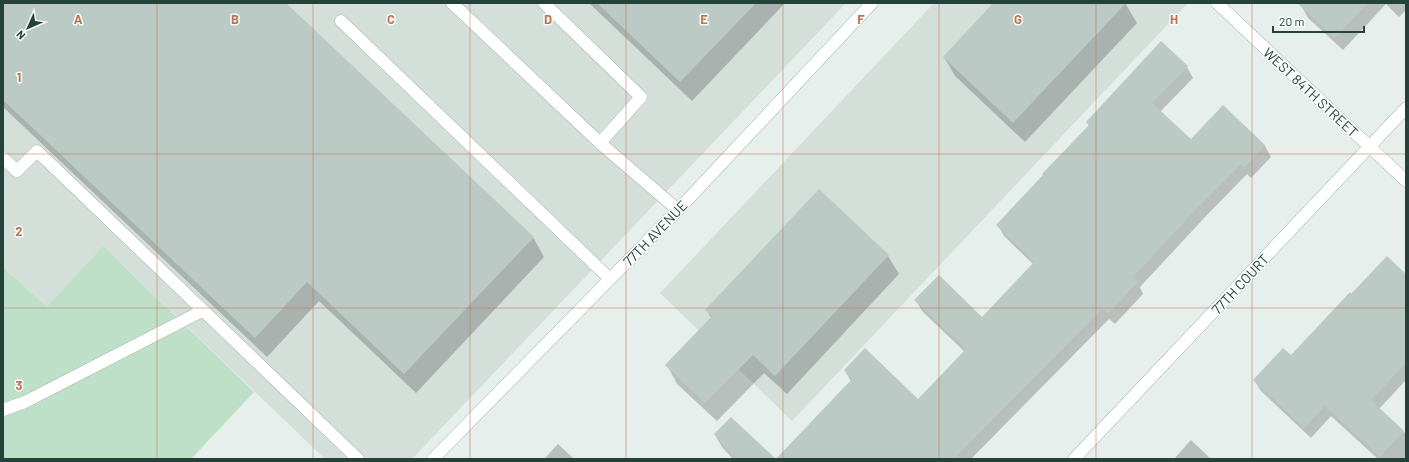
<svg xmlns="http://www.w3.org/2000/svg" width="1409" height="462" font-family="Barlow,sans-serif">
	<style>
		.built { fill: #d4dfda }
		.green { fill: #bfe0c8 }
		.shadow { fill: #0003 }
		.building { fill: #bbcac4 }
		.lines { fill: none; stroke-linecap: round; stroke-linejoin: round }
		.minor-casing { stroke: #a8b8b2; stroke-width: 13 }
		.minor { stroke: #fff; stroke-width: 12 }
		.grid { fill: none; stroke: #c07456; stroke-width: 1; stroke-opacity: 0.55 }
		.labels { text-anchor: middle; dominant-baseline: central; stroke-width: 3; stroke-linejoin: round; paint-order: stroke }
		.street-label { font-size: 14px; fill: #24423a; stroke: #f7fbf9 }
		.grid-label { font-size: 13px; text-anchor: middle; font-weight: bold; fill: #c07456; stroke: #f7fbf9; stroke-width: 3; stroke-linejoin: round; paint-order: stroke }
	</style>
	<rect width="100%" height="100%" fill="#e6efeb"/>
	<g class="built">
		<polygon points="3,3 846,3 412,459 325,459 103,246 47,308 3,268"/>
		<polygon points="934,3 1188,3 792,421 660,293"/>
	</g>
	<polygon class="green" points="103,246 254,392 191,459 3,459 3,268 47,307"/>
	<g class="shadow">
		<polygon points="3,3 288,3 287,5 533,237 544,257 416,393 319,301 267,357 3,107"/>
		<polygon points="589,3 785,3 692,101"/>
		<polygon points="994,3 1125,3 1137,23 1025,142 955,76 944,57"/>
		<polygon points="1303,3 1406,3 1406,10 1399,17 1386,4 1343,50 1308,18 1301,5"/>
		<polygon points="1187,67 1193,78 1160,112 1191,141 1223,106 1265,146 1271,157 1251,178 1247,174 1206,216 1140,287 1143,294 1115,324 1109,319 971,459 776,459 851,381 845,371 918,400 965,352 922,311 916,300 982,319 1033,264 1004,236 998,225 1089,126 1087,122"/>
		<polygon points="888,256 899,274 787,394 764,373 717,421 677,384 667,365 711,318 707,310"/>
		<polygon points="1406,275 1406,380 1379,409 1406,434 1406,459 1378,459 1331,416 1311,438 1261,391 1254,380 1291,357 1351,295"/>
		<polygon points="715,435 768,459 733,459 722,447"/>
		<polygon points="1191,440 1211,459 1174,459"/>
		<polygon points="558,444 574,459 544,459"/>
	</g>
	<g class="building">
		<polygon points="3,3 286,3 534,237 404,374 307,282 255,338 3,100"/>
		<polygon points="597,3 756,3 680,82"/>
		<polygon points="993,3 1126,3 1013,123 943,57"/>
		<polygon points="1297,3 1368,3 1335,38"/>
		<polygon points="1161,41 1188,66 1152,103 1191,139 1223,105 1265,145 1244,168 1241,164 1200,205 1133,277 1138,282 1108,314 1102,309 954,459 735,459 714,434 731,417 776,459 852,379 844,370 865,348 918,399 966,349 914,300 939,275 982,317 1034,262 996,225 1043,175 1042,174 1089,125 1086,122"/>
		<polygon points="819,189 889,255 775,376 753,355 705,403 665,365 712,316 705,310"/>
		<polygon points="1387,256 1406,274 1406,363 1371,400 1404,431 1380,457 1325,406 1304,428 1253,380 1283,348 1291,355 1350,292 1351,294"/>
	</g>
	<g class="lines">
		<defs>
			<g id="minor">
				<polyline points="452,3 600,143 678,210"/>
				<polyline points="544,3 641,97 600,143"/>
				<polyline points="1217,3 1406,181"/>
				<polyline points="341,21 610,279"/>
				<polyline points="3,158 17,171 37,151 358,459"/>
				<polyline points="3,410 25,402 202,311"/>
				<polyline points="433,459 678,210 872,3"/>
				<polyline points="1074,459 1406,108"/>
			</g>
		</defs>
		<use href="#minor" class="minor-casing"/>
		<use href="#minor" class="minor"/>
	</g>
	<path class="grid" d="M157 3V459M313 3V459M470 3V459M626 3V459M783 3V459M939 3V459M1096 3V459M1252 3V459M3 154H1406M3 308H1406"/>
	<g class="labels">
		<g class="street-label">
			<text transform="translate(1311 92) rotate(43)">WEST 84TH STREET</text>
			<text transform="translate(655 233) rotate(-46)">77TH AVENUE</text>
			<text transform="translate(1240 284) rotate(-47)">77TH COURT</text>
		</g>
	</g>
	<g class="grid-label">
		<text x="78" y="24">A</text>
		<text x="235" y="24">B</text>
		<text x="391" y="24">C</text>
		<text x="548" y="24">D</text>
		<text x="704" y="24">E</text>
		<text x="861" y="24">F</text>
		<text x="1018" y="24">G</text>
		<text x="1174" y="24">H</text>
		<text x="19" y="82">1</text>
		<text x="19" y="236">2</text>
		<text x="19" y="390">3</text>
	</g>
	<rect width="1409" height="462" fill="none" stroke="#24423a" stroke-width="8"/>
	<g transform="translate(28 28) rotate(225)" stroke="#f7fbf9" stroke-width="3" paint-order="stroke">
	<path d="M0-3L7 15L0 10L-7 15Z" fill="#24423a"/>
	<text y="-6" font-size="11" font-weight="bold" text-anchor="middle" fill="#24423a">N</text>
	</g>
	<path d="M1273 26v6h91v-6" fill="none" stroke="#24423a" stroke-width="2"/>
	<text x="1279" y="26" font-size="12" fill="#24423a" stroke="#f7fbf9" stroke-width="3" paint-order="stroke">20 m</text>
</svg>
